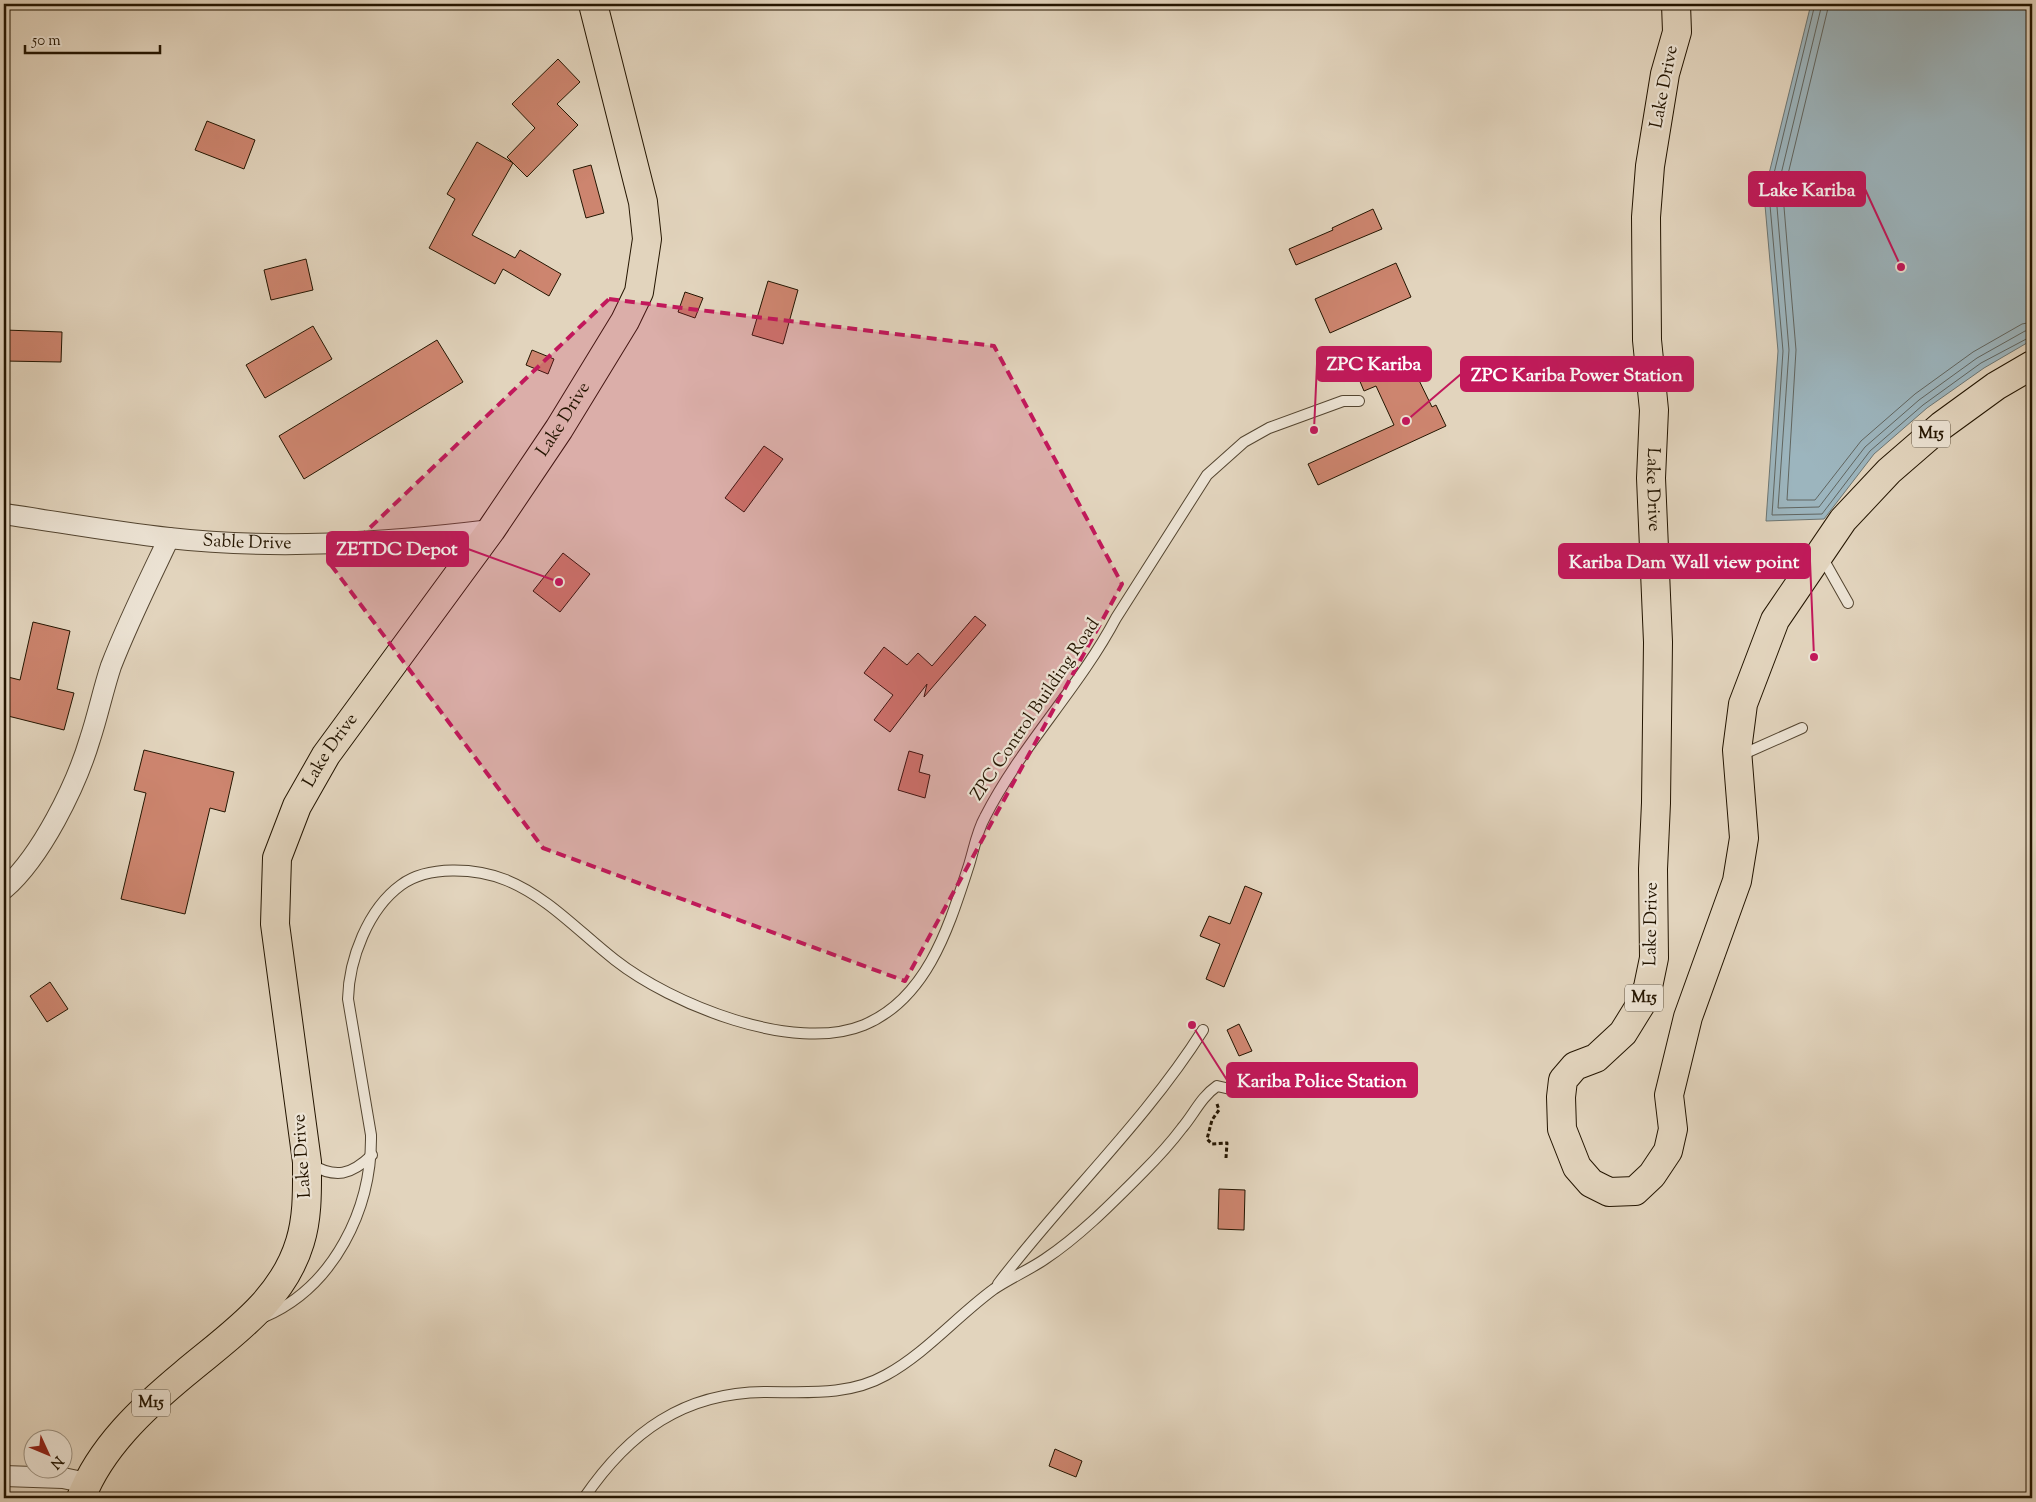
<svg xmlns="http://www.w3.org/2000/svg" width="2036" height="1502" font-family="'Sorts Mill Goudy',serif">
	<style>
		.water { fill: #9cb5be; stroke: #6c7572 }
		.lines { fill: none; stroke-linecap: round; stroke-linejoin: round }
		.shore { stroke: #606560; stroke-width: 1 }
		.building { fill: #cd856f; stroke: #241501 }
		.lane-casing { stroke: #544530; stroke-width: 12 }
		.street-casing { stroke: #544530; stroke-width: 22 }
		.primary-casing { stroke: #241501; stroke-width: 30 }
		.path { stroke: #241501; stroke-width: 3; stroke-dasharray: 4 2.5; stroke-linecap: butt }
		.lane { stroke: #ece3d4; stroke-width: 10 }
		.street { stroke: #ece3d4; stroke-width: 20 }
		.primary { stroke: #e2d4bd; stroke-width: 28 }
		.marked { fill: #c2185b; fill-opacity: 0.2; stroke: #c2185b; stroke-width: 4; stroke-dasharray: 10 6; stroke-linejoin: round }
		.labels { text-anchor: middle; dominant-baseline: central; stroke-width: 4.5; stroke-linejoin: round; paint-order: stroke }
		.shield { fill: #ece3d4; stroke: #605340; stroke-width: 1 }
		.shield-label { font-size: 16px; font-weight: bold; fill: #241501 }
		.street-label { font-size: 18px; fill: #241501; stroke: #ece3d4 }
		.leader { fill: none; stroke: #c2185b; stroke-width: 2 }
		.callout-dot { fill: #c2185b; stroke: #ece3d4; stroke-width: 2 }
		.callout { fill: #c2185b; stroke: #c2185b; stroke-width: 2 }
		.callout-label { font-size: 19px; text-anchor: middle; font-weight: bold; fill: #fff }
	</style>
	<rect width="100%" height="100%" fill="#e2d4bd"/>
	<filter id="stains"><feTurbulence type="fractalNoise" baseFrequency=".004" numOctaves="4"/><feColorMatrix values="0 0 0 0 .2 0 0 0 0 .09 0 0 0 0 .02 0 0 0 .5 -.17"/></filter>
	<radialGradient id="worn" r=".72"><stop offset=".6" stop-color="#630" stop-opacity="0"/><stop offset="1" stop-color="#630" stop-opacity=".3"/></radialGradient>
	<polygon class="water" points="1811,4 2032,4 2032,340 1984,368 1927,408 1874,454 1824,519 1766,521 1778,351 1764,194"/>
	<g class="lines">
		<g class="shore">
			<polyline points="1815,4 1769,194 1783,351 1772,515 1822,514 1870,451 1923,405 1981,363 2032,336"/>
			<polyline points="1822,4 1776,195 1789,350 1778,508 1819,507 1865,447 1919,400 1977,358 2025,331 2032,330"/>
			<polyline points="1829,4 1783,195 1796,350 1787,500 1815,500 1861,441 1915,394 1973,352 2022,324 2032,322"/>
		</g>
	</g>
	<g class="building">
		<polygon points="558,59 580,82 557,104 578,125 527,177 513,163 472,235 515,258 520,250 561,274 549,296 503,269 495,284 429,248 455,199 447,194 477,142 513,163 507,157 535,128 512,104"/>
		<polygon points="207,121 255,140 244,169 195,150"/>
		<polygon points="591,165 604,213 586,218 573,170"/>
		<polygon points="1373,209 1382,229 1296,265 1289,249 1333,230 1332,228"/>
		<polygon points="306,259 313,290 271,300 264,270"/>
		<polygon points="1396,263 1411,297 1330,333 1315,299"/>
		<polygon points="768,281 798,290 783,344 752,335"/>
		<polygon points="685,292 703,298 695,318 678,312"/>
		<polygon points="313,326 332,359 265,398 246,365"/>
		<polygon points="4,330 62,332 61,362 4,361"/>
		<polygon points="437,340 463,382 304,479 279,436"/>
		<polygon points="1414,348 1422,367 1414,370 1432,407 1436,405 1446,426 1318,485 1308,464 1394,425 1376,386 1364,391 1356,372"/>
		<polygon points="532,350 554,359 548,374 526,365"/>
		<polygon points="764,446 783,459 744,512 725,498"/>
		<polygon points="563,553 590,574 560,612 533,591"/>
		<polygon points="975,616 986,625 924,697 927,684 890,732 874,720 893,695 864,673 884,647 907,665 918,653 932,666"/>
		<polygon points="33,622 70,631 57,689 74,693 64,730 4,715 4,676 20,680"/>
		<polygon points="144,750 234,772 225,812 210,808 185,914 121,899 146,793 134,790"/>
		<polygon points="909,751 923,755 919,772 930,775 925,798 898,790"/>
		<polygon points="1245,886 1262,893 1224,987 1206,979 1220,944 1200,936 1209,916 1230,924"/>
		<polygon points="50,982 68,1009 47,1022 30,996"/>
		<polygon points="1239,1024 1252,1051 1239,1056 1227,1030"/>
		<polygon points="1219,1189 1245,1190 1244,1230 1218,1229"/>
		<polygon points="1055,1449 1082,1461 1076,1477 1049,1466"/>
	</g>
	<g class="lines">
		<defs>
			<g id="lane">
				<polyline points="1822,557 1848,603"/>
				<polyline points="1739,756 1802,728"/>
				<path d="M310 1164C336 1179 351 1175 372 1155"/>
				<path d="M998 1284C1063 1198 1145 1122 1203 1030"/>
				<path d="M264 1317C334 1287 372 1209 371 1135L348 999C349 959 368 909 401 885 428 865 476 868 506 880 548 897 579 932 615 960 671 1004 794 1054 864 1025 928 998 949 926 969 865 974 849 977 831 985 817 1021 746 1079 688 1116 618L1207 475 1244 442 1269 428 1343 401H1359"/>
				<path d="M584 1498C629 1432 684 1392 766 1392 807 1392 849 1396 886 1375 926 1353 957 1316 994 1289 1010 1278 1029 1270 1045 1259 1081 1235 1113 1202 1143 1172 1156 1159 1170 1144 1182 1128 1194 1114 1201 1097 1217 1086L1243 1092"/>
			</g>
			<g id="street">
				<path id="s1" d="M4 514C59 522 114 532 169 538 276 550 384 543 491 530"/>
				<path d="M4 889C41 857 76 786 90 739 98 715 103 690 111 666 128 622 149 580 169 538"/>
				<polyline points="4,1476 63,1478 87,1483"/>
			</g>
			<g id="primary">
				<path id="s2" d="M1676 4 1677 32 1665 74 1650 166 1646 217 1647 340 1654 410 1651 478 1658 642 1656 803 1653 869 1654 958 1648 987 1641 1004 1623 1033 1596 1058 1575 1066 1563 1080 1561 1097 1562 1129 1577 1167 1591 1183 1609 1192 1635 1191 1652 1175 1668 1151 1673 1129 1669 1095 1688 1017 1737 881 1744 838 1737 750 1743 704 1775 620 1843 520 1889 471 1941 426 1996 386 2032 365"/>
				<path id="s3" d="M81 1498C100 1448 143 1408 184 1374 229 1336 282 1302 300 1242 308 1216 307 1189 307 1162L275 924 277 858 297 806 326 755 491 530 559 429 625 321 639 292 647 239 643 202 593 4"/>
			</g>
		</defs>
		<use href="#lane" class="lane-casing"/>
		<use href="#street" class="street-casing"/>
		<use href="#primary" class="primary-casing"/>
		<polyline class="path" points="1217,1104 1219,1110 1212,1120 1207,1139 1212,1144 1227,1143 1226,1158"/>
		<use href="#lane" class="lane"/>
		<use href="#street" class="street"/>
		<use href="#primary" class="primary"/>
	</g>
	<path class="marked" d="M609 299 994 346 1122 584 905 981 543 848 331 565Z"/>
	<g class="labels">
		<g class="shield">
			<rect x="1912" y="420.5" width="38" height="27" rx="4"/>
			<rect x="1625" y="984.5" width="38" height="27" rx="4"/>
			<rect x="132" y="1389.5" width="38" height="27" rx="4"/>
		</g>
		<g class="shield-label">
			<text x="1931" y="434">M15</text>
			<text x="1644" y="998">M15</text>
			<text x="151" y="1403">M15</text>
		</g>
		<g class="street-label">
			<text transform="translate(1665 87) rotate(-79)">Lake Drive</text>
			<text stroke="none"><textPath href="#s3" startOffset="1254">Lake Drive</textPath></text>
			<text stroke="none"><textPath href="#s2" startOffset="489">Lake Drive</textPath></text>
			<text stroke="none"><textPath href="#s1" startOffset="245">Sable Drive</textPath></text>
			<text transform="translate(1036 710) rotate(-56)">ZPC Control Building Road</text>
			<text stroke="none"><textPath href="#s3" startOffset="849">Lake Drive</textPath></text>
			<text transform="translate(1652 924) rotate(-89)">Lake Drive</text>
			<text transform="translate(303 1156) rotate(-94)">Lake Drive</text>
		</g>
	</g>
	<path class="leader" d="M1901 267L1865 189M1314 430L1317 364M1406 421L1461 374M559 582L468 549M1814 657L1810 561M1192 1025L1227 1080"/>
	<g class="callout-dot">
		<circle cx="1901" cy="267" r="5"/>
		<circle cx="1314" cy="430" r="5"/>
		<circle cx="1406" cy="421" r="5"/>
		<circle cx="559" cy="582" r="5"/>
		<circle cx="1814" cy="657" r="5"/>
		<circle cx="1192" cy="1025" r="5"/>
	</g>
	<g class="callout">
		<rect x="1749" y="172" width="116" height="34" rx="5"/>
		<rect x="1317" y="347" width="114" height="34" rx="5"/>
		<rect x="1461" y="357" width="232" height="34" rx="5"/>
		<rect x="327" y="532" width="141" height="34" rx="5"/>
		<rect x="1559" y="544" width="251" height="34" rx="5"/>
		<rect x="1227" y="1063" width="190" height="34" rx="5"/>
	</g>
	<g class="callout-label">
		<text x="1807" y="196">Lake Kariba</text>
		<text x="1374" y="370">ZPC Kariba</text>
		<text x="1577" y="381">ZPC Kariba Power Station</text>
		<text x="397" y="555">ZETDC Depot</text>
		<text x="1684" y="568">Kariba Dam Wall view point</text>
		<text x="1322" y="1087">Kariba Police Station</text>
	</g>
	<rect width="2036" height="1502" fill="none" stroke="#e2d4bd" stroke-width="20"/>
	<rect x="5" y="5" width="2026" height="1492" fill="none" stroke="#241501" stroke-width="2.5"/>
	<rect x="10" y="10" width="2016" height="1482" fill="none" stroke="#241501"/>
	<g transform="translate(48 1454) rotate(134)"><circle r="24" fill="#ece3d4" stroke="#9c9180"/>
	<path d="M0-4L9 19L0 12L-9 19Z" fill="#8f2418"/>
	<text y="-8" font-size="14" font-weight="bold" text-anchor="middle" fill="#241501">N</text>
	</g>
	<path d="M25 45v8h135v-8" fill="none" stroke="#241501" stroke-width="2.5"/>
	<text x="32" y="45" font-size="15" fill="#241501" stroke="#ece3d4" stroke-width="4" paint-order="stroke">50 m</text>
	<rect width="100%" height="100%" filter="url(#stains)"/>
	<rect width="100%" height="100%" fill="url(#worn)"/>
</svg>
